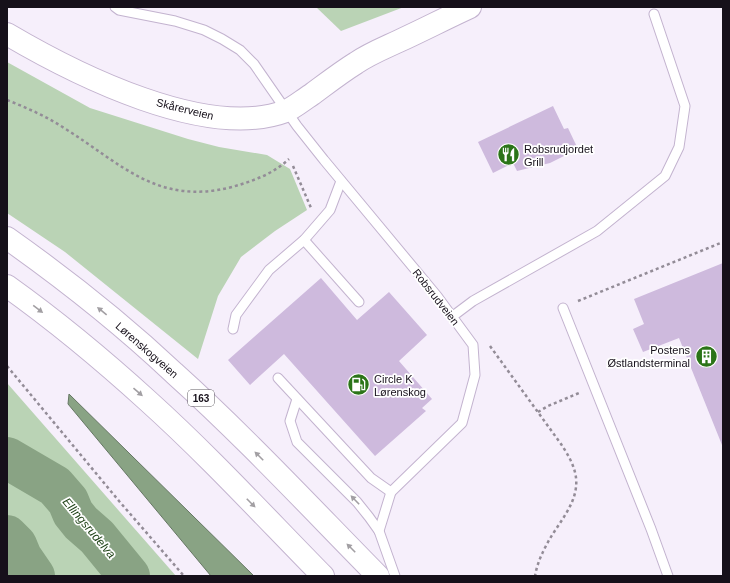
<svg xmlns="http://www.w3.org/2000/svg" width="730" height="583" font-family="Arial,sans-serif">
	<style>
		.green { fill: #bad3b5 }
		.water { fill: #89a384; stroke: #667764 }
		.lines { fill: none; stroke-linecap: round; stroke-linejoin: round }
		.river { stroke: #89a384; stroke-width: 42 }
		.building { fill: #cebadd }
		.lane-casing { stroke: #c3b3cf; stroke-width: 11 }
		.secondary-casing { stroke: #c3b3cf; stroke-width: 24 }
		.highway-casing { stroke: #c3b3cf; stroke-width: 24 }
		.path { stroke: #938c97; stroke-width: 2.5; stroke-dasharray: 3 3; stroke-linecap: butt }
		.lane { stroke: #fff; stroke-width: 9 }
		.secondary { stroke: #fff; stroke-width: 22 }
		.highway { stroke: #fff; stroke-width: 22 }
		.oneway { fill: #a29fa3 }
		.labels { text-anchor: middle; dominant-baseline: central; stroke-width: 3.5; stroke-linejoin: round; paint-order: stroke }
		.shield { fill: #fff; stroke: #5c585f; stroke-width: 1 }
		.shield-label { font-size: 10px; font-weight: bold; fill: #16101a }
		.street-label { font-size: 11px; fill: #16101a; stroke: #fff }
		.poi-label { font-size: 11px; fill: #16101a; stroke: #fff; text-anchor: start }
		.water-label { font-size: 12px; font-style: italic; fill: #1a3f12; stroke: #fff }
	</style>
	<rect width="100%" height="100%" fill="#f6effb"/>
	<g class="green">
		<polygon points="316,7 404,7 341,31"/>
		<polygon points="7,62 90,108 188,139 219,147 267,155 290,169 307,210 275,231 241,257 218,296 198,359 65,252 7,213"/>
		<polygon points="7,383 176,576 7,576"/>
	</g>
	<polygon class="water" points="69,394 254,576 211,576 68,404"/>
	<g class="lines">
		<g class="river">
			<polyline points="7,458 55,486 68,501 73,513 81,523 97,537 129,576"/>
			<polyline points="7,536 16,545 21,557 34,576"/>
		</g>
	</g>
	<g class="building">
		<polygon points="553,106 564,129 568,128 578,149 550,163 517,171 513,163 493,173 478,142"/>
		<polygon points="723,263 723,445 722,445 679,338 643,352 633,329 644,324 634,299"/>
		<polygon points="321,278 357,320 389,292 427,335 399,361 432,399 422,408 426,411 375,456 284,354 250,385 228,360"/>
	</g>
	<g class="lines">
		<defs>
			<g id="lane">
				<polyline points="115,7 119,10 175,21 204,30 222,39 240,50 254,64 297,126 324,160 437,296 473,345 475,375 462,423 391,492 379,531 395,576"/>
				<polyline points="304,240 359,302"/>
				<polyline points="563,308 651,529 668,576"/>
				<polyline points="453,316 473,301 597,231 665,176 679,147 685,106 654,14"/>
				<polyline points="233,329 236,315 269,270 304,240 330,210 341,181"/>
				<polyline points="278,378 371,478 391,492"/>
				<polyline points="297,399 290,421 297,442 357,502 369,517 379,531"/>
			</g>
			<path id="secondary" d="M7 34C75 74 207 141 286 111 295 107 303 100 311 95 326 84 340 73 356 63 369 54 384 48 399 41 423 30 446 18 470 7"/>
			<g id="highway">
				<path d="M7 238C65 279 122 324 174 373 245 437 311 508 378 576"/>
				<path d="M7 286C56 321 103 360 148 401 209 456 265 517 323 576"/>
			</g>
		</defs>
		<use href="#lane" class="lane-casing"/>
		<use href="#secondary" class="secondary-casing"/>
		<use href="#highway" class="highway-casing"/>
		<g class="path">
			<path d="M7 100C27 108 46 116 64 128 122 164 157 206 232 187 253 181 273 174 289 159"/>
			<polyline points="293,166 311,208"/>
			<polyline points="578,301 723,242"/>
			<path d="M490 346 561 444C569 456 578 471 576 487 574 507 558 524 548 542 542 553 537 564 535 576"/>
			<polyline points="7,366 119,501 184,576"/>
			<polyline points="538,412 548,406 579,393"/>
		</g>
		<use href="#lane" class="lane"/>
		<use href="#secondary" class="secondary"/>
		<use href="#highway" class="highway"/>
	</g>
	<defs><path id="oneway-solid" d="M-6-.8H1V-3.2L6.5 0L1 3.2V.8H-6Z"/></defs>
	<g class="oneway">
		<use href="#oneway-solid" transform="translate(38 309) rotate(37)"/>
		<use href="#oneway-solid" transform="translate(102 311) rotate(-141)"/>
		<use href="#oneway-solid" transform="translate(138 392) rotate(41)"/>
		<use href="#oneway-solid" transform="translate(259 456) rotate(-135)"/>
		<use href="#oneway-solid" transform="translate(355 500) rotate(-134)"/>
		<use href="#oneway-solid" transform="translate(251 503) rotate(45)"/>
		<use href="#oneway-solid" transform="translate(351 548) rotate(-135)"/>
	</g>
	<defs>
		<symbol id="restaurant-disc" viewBox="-11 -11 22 22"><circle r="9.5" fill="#2b7418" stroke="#fff"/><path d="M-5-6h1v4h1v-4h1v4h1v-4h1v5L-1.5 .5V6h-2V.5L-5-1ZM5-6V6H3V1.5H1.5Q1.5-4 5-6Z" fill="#fff"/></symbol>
		<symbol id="building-disc" viewBox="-11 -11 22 22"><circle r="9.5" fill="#2b7418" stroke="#fff"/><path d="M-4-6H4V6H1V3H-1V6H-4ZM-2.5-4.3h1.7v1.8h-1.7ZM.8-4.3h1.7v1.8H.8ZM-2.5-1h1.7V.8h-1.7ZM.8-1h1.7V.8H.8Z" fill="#fff"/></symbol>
		<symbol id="fuel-disc" viewBox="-11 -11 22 22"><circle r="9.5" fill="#2b7418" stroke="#fff"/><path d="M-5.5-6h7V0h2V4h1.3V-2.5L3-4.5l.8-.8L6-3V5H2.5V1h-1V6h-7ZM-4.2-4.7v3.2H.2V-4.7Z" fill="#fff"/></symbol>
	</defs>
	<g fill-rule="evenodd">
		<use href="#restaurant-disc" x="496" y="142" width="25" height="25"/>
		<use href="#building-disc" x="694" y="344" width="25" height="25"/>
		<use href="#fuel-disc" x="346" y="372" width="25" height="25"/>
	</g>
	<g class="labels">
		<rect class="shield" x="188" y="390" width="26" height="16" rx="3"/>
		<g class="shield-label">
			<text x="201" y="398">163</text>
		</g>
		<g class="street-label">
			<text transform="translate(185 109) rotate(14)">Skårerveien</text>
			<text transform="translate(436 297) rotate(52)">Robsrudveien</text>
			<text transform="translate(147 350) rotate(41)">Lørenskogveien</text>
		</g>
		<g class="poi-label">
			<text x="524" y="149">Robsrudjordet<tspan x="524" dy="13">Grill</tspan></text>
			<text x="690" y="350" text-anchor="end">Postens<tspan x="690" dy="13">Østlandsterminal</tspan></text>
			<text x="374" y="379">Circle K<tspan x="374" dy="13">Lørenskog</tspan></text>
		</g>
		<g class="water-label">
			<text transform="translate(89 528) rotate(50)">Ellingsrudelva</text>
		</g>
	</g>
	<rect width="730" height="583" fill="none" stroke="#16101a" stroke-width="16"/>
</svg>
